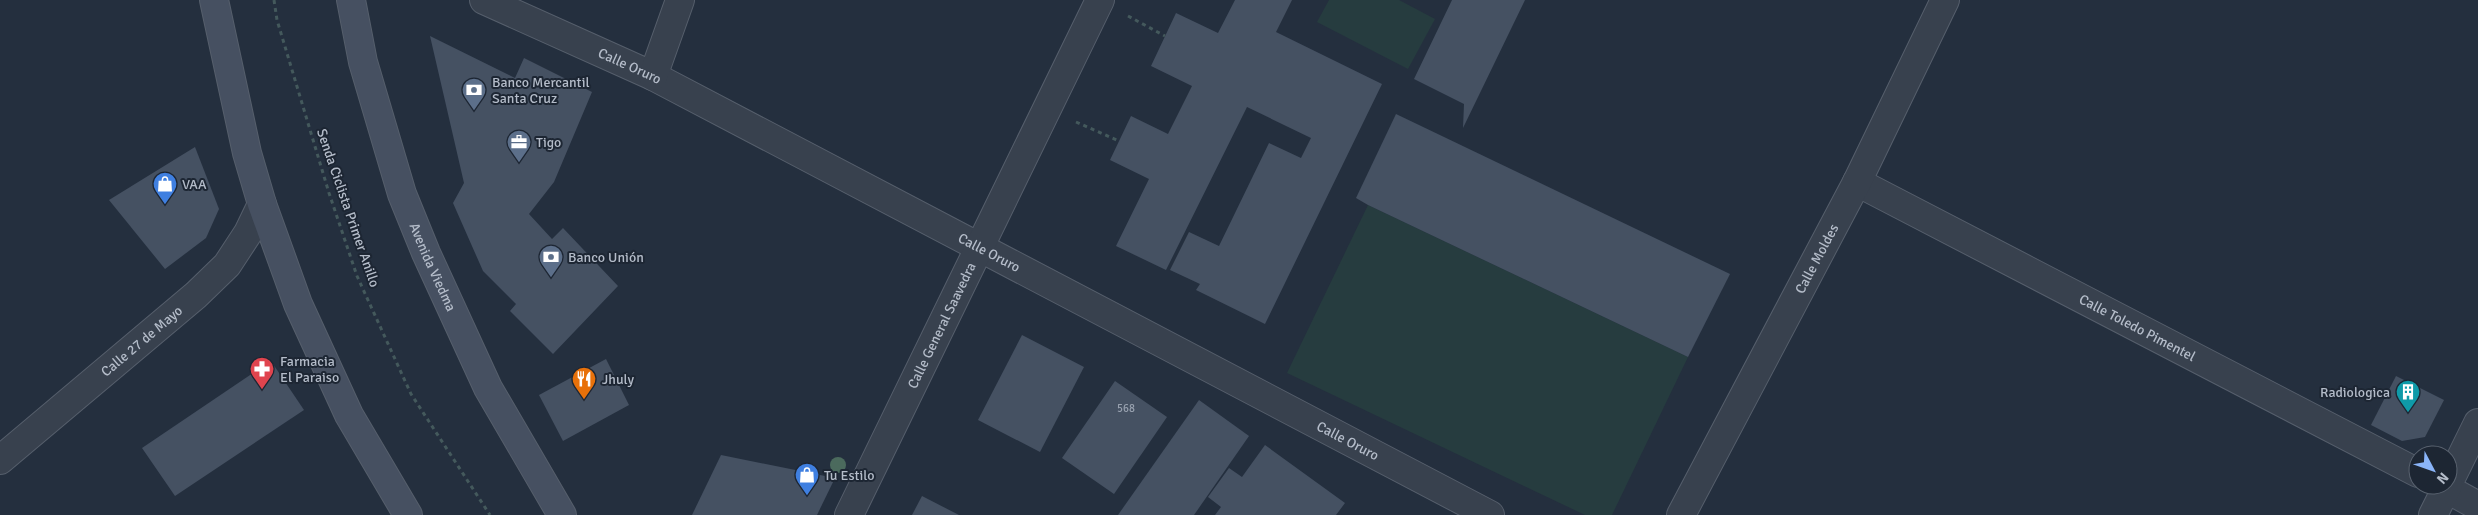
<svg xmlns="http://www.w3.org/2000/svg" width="2478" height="515" font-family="Signika,sans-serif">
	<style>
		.green { fill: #263c3f }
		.building { fill: #455162 }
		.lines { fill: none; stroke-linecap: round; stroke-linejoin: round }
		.minor-casing { stroke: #565f6c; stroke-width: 30 }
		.secondary-casing { stroke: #565f6c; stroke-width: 30 }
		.path { stroke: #44595c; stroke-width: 3; stroke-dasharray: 4 4; stroke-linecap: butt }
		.minor { stroke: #38414e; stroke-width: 28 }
		.secondary { stroke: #465061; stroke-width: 28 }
		.tree { fill: #4b6a5d }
		.labels { text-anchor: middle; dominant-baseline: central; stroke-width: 4; stroke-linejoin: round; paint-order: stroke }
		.number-label { font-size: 11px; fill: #98a1af }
		.street-label { font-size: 14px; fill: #b4bcc9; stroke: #1d2633 }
		.poi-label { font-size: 14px; fill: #b4bcc9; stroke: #1d2633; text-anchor: start }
	</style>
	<rect width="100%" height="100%" fill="#242f3e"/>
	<g class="green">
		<polygon points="1329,0 1399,0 1435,19 1408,69 1317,22"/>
		<polygon points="1368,205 1688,357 1612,515 1585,515 1287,373"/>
	</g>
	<g class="building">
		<polygon points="1235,0 1292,0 1276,32 1382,84 1265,324 1196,290 1200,284 1170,270 1189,232 1219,246 1269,143 1301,158 1311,138 1247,107 1166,270 1116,246 1149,179 1110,160 1131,116 1168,134 1192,86 1151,66 1176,13 1218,33"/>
		<polygon points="1452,0 1525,0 1463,128 1464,104 1414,79"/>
		<polygon points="430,36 515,78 524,58 592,92 554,182 529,214 552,239 563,228 618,286 553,354 510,311 516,304 483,271 453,203 464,183"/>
		<polygon points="1396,114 1730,274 1688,357 1368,205 1356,198"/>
		<polygon points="195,147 219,209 206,238 165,269 109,200"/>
		<polygon points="1022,335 1084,367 1040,452 978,420"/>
		<polygon points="606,359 629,405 563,441 539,395"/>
		<polygon points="271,361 304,410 175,496 142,448"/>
		<polygon points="2396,376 2444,400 2425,437 2402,441 2371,425"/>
		<polygon points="1115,381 1167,417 1114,494 1062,458"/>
		<polygon points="1199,400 1249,436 1194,515 1118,515"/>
		<polygon points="1265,445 1345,503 1336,515 1215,515 1221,507 1208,497 1229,468 1242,477"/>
		<polygon points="721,455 835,478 817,515 692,515"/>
		<polygon points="922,496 959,515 912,515"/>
	</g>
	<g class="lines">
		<defs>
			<g id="minor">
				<path id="s1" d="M484 0 653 76 1490 515"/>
				<polyline points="653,76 680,0"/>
				<path id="s2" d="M1857 182 2418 473"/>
				<path id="s3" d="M0 460 196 295 227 265 248 233 262 204"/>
				<polyline points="2448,484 2478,423"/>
				<polyline points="2440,485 2478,506"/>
				<path id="s4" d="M849 515 1100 0"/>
				<path id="s5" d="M1681 515 1857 182 1945 0"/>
				<polyline points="2433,515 2448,485"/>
			</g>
			<g id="secondary">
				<polyline points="214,0 247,153 262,204 298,304 349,415 408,515"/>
				<path id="s6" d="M351 0 363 62 402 194 426 253 488 388 562 515"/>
			</g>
		</defs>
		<use href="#minor" class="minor-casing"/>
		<use href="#secondary" class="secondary-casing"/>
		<g class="path">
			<polyline points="274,0 277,20 329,193 357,276 411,394 490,515"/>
			<polyline points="1128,16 1165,36"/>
			<polyline points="1076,122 1119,141"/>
		</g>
		<use href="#minor" class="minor"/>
		<use href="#secondary" class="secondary"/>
	</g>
	<circle class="tree" cx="838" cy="465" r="8"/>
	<defs>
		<symbol id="bank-pin" viewBox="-11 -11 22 30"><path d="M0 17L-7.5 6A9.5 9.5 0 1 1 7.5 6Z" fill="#5c6f8a" stroke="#1d2633"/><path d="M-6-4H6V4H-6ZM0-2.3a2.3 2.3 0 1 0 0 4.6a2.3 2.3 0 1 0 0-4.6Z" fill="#fff"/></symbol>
		<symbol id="office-pin" viewBox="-11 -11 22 30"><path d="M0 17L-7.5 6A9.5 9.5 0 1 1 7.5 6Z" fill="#5c6f8a" stroke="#1d2633"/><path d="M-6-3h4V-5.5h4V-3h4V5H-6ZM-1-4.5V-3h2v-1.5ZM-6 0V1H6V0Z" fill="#fff"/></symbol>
		<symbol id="shop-pin" viewBox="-11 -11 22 30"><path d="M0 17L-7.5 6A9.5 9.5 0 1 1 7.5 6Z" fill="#3f7fe0" stroke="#1d2633"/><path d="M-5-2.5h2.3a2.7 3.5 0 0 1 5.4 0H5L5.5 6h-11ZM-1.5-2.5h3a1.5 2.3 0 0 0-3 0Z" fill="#fff"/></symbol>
		<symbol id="pharmacy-pin" viewBox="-11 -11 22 30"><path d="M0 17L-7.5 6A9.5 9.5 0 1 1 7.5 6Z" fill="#e0444e" stroke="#1d2633"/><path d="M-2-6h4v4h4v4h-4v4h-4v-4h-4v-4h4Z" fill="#fff"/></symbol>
		<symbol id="restaurant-pin" viewBox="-11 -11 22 30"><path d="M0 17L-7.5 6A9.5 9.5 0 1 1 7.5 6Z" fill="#e8710a" stroke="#1d2633"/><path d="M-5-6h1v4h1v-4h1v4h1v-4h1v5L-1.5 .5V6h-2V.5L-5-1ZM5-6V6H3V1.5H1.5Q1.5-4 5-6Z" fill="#fff"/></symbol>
		<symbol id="building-pin" viewBox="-11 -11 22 30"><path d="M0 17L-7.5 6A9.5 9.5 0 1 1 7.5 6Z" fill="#0f9aa8" stroke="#1d2633"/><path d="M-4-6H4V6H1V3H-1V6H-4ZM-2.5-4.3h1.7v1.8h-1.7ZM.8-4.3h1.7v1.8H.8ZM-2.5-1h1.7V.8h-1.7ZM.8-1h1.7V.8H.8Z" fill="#fff"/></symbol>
	</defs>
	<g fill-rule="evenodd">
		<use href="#bank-pin" x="460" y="76" width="28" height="38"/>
		<use href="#office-pin" x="505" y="128" width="28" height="38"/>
		<use href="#shop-pin" x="151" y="170" width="28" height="38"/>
		<use href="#bank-pin" x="537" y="243" width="28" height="38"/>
		<use href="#pharmacy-pin" x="248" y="355" width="28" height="38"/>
		<use href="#restaurant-pin" x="570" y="365" width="28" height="38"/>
		<use href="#building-pin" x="2394" y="378" width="28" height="38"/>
		<use href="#shop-pin" x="793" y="461" width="28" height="38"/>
	</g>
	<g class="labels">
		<g class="number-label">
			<text x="1126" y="408">568</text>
		</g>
		<g class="street-label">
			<text stroke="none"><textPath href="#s1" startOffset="160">Calle Oruro</textPath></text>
			<text transform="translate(348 208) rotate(71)">Senda Ciclista Primer Anillo</text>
			<text stroke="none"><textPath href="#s1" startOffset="565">Calle Oruro</textPath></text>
			<text stroke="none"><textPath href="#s5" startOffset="290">Calle Moldes</textPath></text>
			<text stroke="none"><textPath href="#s6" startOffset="280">Avenida Viedma</textPath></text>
			<text stroke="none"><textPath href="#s4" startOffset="211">Calle General Saavedra</textPath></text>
			<text stroke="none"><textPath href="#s2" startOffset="316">Calle Toledo Pimentel</textPath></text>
			<text stroke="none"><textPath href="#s3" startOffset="185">Calle 27 de Mayo</textPath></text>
			<text stroke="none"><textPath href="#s1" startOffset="970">Calle Oruro</textPath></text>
		</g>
		<g class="poi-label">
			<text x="492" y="82">Banco Mercantil<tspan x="492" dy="16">Santa Cruz</tspan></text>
			<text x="536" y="142">Tigo</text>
			<text x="182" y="184">VAA</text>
			<text x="568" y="257">Banco Unión</text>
			<text x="280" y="361">Farmacia<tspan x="280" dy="16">El Paraiso</tspan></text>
			<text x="602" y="379">Jhuly</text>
			<text x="2390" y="392" text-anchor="end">Radiologica</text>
			<text x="824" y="475">Tu Estilo</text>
		</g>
	</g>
	<g transform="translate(2433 470) rotate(131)"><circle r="24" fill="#1d2633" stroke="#59626f"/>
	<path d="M0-4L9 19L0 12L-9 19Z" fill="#8ab4f8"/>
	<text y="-8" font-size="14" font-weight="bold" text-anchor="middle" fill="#b4bcc9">N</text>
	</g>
</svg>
